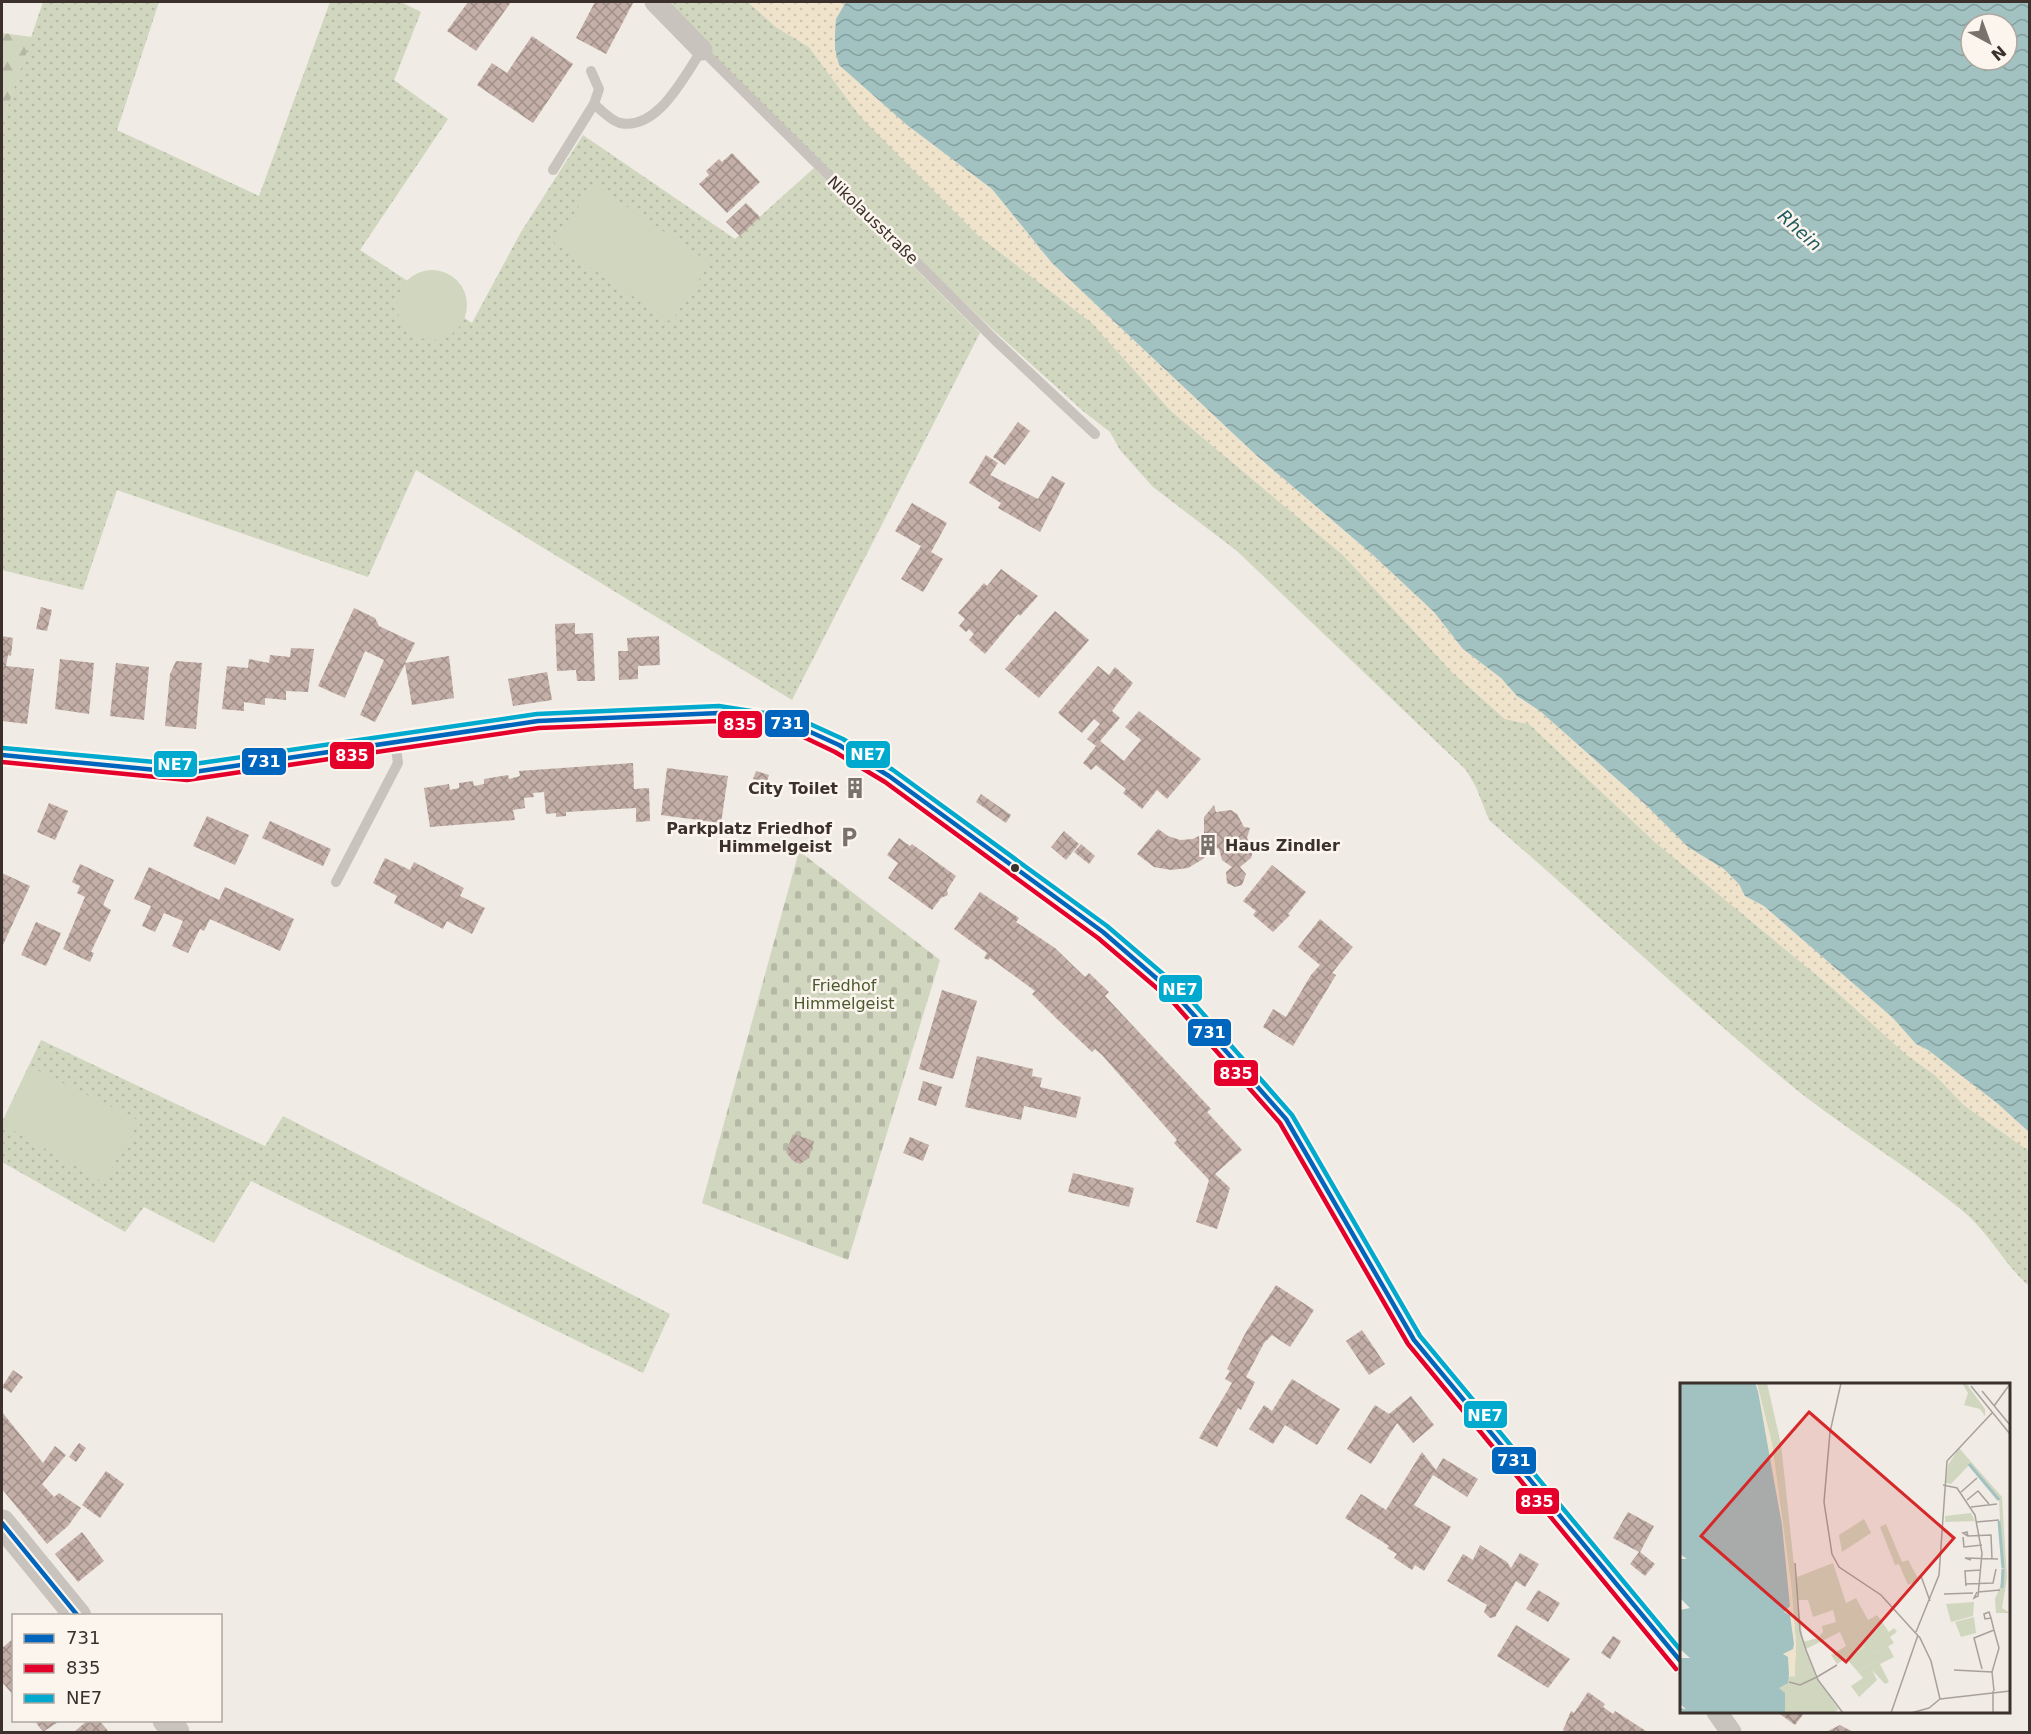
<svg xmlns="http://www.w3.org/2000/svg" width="2031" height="1734" font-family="'DejaVu Sans',sans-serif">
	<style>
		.grass { fill: url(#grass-dots) }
		.forest { fill: url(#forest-firs) }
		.sand { fill: url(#sand-dots) }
		.cemetery { fill: url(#cemetery-stones) }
		.pitch { fill: #d1d6bf }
		.water { fill: url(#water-waves); fill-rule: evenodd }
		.building { fill: url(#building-cross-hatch) }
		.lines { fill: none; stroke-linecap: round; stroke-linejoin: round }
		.service { stroke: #c9c3be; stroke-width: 10 }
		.minor { stroke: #c9c3be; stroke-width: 21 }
		.tertiary { stroke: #c9c3be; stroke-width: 27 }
		.bus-1-casing { stroke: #fbf5ee; stroke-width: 9 }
		.bus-2-casing { stroke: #fbf5ee; stroke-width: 9 }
		.bus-3-casing { stroke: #fbf5ee; stroke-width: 9 }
		.bus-1 { stroke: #0065bd; stroke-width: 4.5 }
		.bus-2 { stroke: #e4002b; stroke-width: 4.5 }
		.bus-3 { stroke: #00a9ce; stroke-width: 4.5 }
		.bus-dot { fill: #3b302b; stroke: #fbf5ee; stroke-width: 2 }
		.labels { text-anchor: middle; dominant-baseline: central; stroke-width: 5; stroke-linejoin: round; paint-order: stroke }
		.street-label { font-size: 16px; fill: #3b302b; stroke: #fbf5ee }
		.poi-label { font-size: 16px; font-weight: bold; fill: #3b302b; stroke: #fbf5ee; text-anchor: end }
		.park-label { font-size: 16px; fill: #4a5a2e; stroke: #fbf5ee }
		.water-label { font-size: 18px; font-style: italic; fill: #1f5a5e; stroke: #fbf5ee }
		.inset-river { fill: none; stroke: #a1c2c1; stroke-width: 3 }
		.inset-road { fill: none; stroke: #a8a09b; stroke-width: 1.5 }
		.view { fill: #d62828; fill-opacity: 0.15; stroke: #d62828; stroke-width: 3 }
		.inset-edge { fill: none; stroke: #3b302b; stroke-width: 3 }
		.line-badge { stroke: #fbf5ee; stroke-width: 2 }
		.badge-label { font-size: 16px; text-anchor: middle; font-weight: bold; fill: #fff }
	</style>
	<defs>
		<pattern id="grass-dots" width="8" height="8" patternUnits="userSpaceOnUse" patternTransform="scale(1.5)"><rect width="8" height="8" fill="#d1d6bf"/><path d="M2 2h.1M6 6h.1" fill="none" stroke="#b4b8a4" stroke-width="1.8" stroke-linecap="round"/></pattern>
		<pattern id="forest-firs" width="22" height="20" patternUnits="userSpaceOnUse" patternTransform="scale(1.5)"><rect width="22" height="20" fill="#d1d6bf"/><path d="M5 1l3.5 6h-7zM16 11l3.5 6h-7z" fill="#b4b8a4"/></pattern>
		<pattern id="sand-dots" width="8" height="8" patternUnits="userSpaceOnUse" patternTransform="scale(1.5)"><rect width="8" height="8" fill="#efe3cc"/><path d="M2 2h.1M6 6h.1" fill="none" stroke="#cec3af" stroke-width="1.8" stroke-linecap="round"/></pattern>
		<pattern id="cemetery-stones" width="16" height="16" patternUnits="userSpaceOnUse" patternTransform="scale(1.5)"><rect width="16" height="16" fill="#d1d6bf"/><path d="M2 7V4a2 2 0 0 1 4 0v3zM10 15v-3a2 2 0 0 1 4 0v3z" fill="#b4b8a4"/></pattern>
		<pattern id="water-waves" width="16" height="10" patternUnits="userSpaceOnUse" patternTransform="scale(1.5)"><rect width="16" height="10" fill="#a1c2c1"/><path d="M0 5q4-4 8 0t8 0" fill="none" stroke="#849e9d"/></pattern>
		<pattern id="building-cross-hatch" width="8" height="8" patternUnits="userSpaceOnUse" patternTransform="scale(1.5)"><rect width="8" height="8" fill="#c3afa7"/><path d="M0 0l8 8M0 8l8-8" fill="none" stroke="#a08f88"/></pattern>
	</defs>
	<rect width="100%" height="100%" fill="#f0ebe5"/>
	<g class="grass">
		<polygon points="43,2 159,2 117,130 259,196 330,2 401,2 421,12 394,80 448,119 360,250 472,323 521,232 583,135 735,239 814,168 980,333 792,700 416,470 368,577 117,490 83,590 2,570 2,123"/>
		<path d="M659 2H748L776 27 809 47 860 116 980 237 1092 323 1171 411 1343 555 1452 672 1505 719 1529 724 1655 842 1830 986 1907 1055 1935 1075 1964 1105 2029 1151V1286C2004 1264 1989 1233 1964 1212 1906 1164 1839 1126 1781 1077 1682 994 1587 905 1489 820L1476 787 1466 770 1237 551 1153 487 1120 450 1110 432 1083 411 991 328 817 162Z"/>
		<polygon points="41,1040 265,1146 283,1116 670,1314 643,1373 251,1181 214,1243 144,1207 125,1232 2,1162 2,1122"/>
	</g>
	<polygon class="forest" points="2,33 32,37 2,123"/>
	<polygon class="sand" points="748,2 846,2 837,19 907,125 992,189 1052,263 1256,455 1373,555 1434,612 1463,649 1501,678 1517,696 1540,711 1645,804 1688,847 1724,869 1739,884 1745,896 1764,906 1893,1018 1916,1044 1928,1050 1997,1103 2029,1132 2029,1151 1964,1105 1935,1075 1907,1055 1830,986 1655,842 1529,724 1505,719 1452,672 1343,555 1171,411 1092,323 980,237 860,116 809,47 776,27"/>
	<polygon class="cemetery" points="799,851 940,960 848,1260 702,1203"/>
	<g class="pitch">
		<polygon points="594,184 710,263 671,322 554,243"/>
		<circle cx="432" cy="305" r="35"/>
		<polygon points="29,1066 140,1121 103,1182 2,1124"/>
	</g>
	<path class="water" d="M846 2H2029V1132L1997 1103 1928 1050 1916 1044 1893 1018 1764 906 1745 896 1739 884 1724 869 1688 847 1645 804 1540 711 1517 696 1501 678 1463 649 1434 612 1373 555 1256 455 1052 263 992 189 907 125 839 65 835 49V33L836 19ZM1971 24H2007V60H1971Z"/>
	<g class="building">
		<polygon points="468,2 511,2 476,51 447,31"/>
		<polygon points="595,2 633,3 606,54 576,38"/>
		<polygon points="532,36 573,64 533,123 477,85 492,63 507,73"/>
		<polygon points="732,153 760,182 727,213 699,184 709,175 706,171 719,159 722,162"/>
		<polygon points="746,203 760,217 740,236 726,222"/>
		<polygon points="1018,422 1030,431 1005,465 993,457"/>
		<polygon points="986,455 998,463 990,475 1038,499 1052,476 1065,483 1040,532 998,508 1001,503 969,483"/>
		<polygon points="912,503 947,523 931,552 943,559 923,592 901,579 921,546 895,531"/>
		<polygon points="1001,569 1038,596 1020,616 1018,614 985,654 969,640 974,634 969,629 966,632 959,626 965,619 958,613 984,583 987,586"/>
		<polygon points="41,607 52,610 47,631 36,629"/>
		<polygon points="354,608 375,618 379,626 415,643 405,663 449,656 454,698 412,705 405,664 375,722 360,715 384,660 365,651 345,698 318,686"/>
		<polygon points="1055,611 1089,640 1039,698 1005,669"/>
		<polygon points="575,623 575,634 593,633 595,681 577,681 576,670 557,671 555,624"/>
		<polygon points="2,636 13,638 11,656 8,655 6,666 34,669 27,724 2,721"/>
		<polygon points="659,636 660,665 638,666 638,679 619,680 618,651 628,651 627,638"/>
		<polygon points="291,648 314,649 308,692 286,691 286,700 265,698 265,705 244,702 244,711 222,709 227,666 248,668 249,659 269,663 270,655 290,657"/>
		<polygon points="60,659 94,663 89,714 55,709"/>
		<polygon points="176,661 202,663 196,729 165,726 170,674"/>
		<polygon points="116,663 149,667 144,720 110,716"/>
		<polygon points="1098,666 1109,675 1115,667 1133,683 1112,711 1120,718 1100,741 1124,761 1141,740 1125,727 1139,711 1201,759 1167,799 1157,790 1142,809 1123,793 1126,789 1096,765 1091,770 1083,763 1096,746 1087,739 1100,724 1094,719 1082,733 1058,713"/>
		<polygon points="547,672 552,700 513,706 508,679"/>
		<polygon points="633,763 634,789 649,788 650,821 636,822 636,808 566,812 566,816 556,817 556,813 546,814 544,792 533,793 534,797 524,798 525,808 513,810 515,820 430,827 424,788 449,784 450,790 459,788 459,783 473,781 474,786 484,784 484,779 508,775 509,779 520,776 519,771"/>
		<polygon points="667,768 728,776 721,823 661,815"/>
		<polygon points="756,771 769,775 766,784 753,779"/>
		<polygon points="851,780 864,789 859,796 846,787"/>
		<polygon points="981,794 1011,815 1006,823 976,802"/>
		<polygon points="49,803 68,811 55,840 37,832"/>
		<polygon points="1214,805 1216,812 1231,810 1237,814 1244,827 1250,828 1247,838 1253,851 1251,858 1240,867 1246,874 1242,885 1235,887 1227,883 1226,872 1232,867 1222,860 1219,849 1213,846 1203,859 1188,868 1171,870 1154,867 1137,854 1158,829 1168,836 1180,840 1193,839 1204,833 1204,817"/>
		<polygon points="207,816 249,835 235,865 193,846"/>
		<polygon points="270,821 331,849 323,866 262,838"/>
		<polygon points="1064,831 1079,844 1066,860 1051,847"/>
		<polygon points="899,838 910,846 912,844 956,876 947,890 948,895 941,898 932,910 888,878 898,863 887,855"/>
		<polygon points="1081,844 1095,856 1089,864 1074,852"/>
		<polygon points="385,858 410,870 414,862 464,888 460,896 485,908 472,934 447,921 443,929 394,903 397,896 373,883"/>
		<polygon points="80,864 114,880 103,905 111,910 91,952 94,953 90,962 63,949 85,897 77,893 80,886 72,882"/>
		<polygon points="1272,865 1306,892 1288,914 1290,915 1273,932 1253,915 1256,911 1243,901"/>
		<polygon points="149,867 219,900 225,887 294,919 280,951 210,919 204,931 200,929 188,953 172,946 183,921 164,913 155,932 142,926 151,906 134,899"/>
		<polygon points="2,873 30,886 2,947"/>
		<polygon points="980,892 1019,918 1016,922 1055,948 1085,977 1089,973 1109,992 1105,996 1211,1109 1207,1112 1242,1150 1215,1174 1230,1188 1217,1229 1196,1222 1209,1180 1174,1143 1177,1140 1102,1055 1095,1049 1092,1052 1057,1019 1032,994 1035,991 990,958 988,960 984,958 987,953 954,929"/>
		<polygon points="1320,919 1353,947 1332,973 1336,975 1293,1046 1263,1027 1273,1009 1286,1017 1311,975 1320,965 1298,947"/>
		<polygon points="36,922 61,933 46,966 21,955"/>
		<polygon points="942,990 977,1001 953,1079 919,1069"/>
		<polygon points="977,1056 1033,1069 1032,1076 1042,1078 1040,1087 1081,1097 1076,1118 1024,1106 1021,1120 965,1107"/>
		<polygon points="923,1081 942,1087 936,1106 918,1100"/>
		<polygon points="793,1134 814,1141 809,1158 800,1164 792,1160 786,1152"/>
		<polygon points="910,1137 929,1145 923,1161 903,1153"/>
		<polygon points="1073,1173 1134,1188 1129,1207 1068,1192"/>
		<polygon points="1276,1285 1314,1310 1290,1347 1272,1335 1264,1343 1246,1377 1255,1382 1241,1410 1238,1408 1217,1447 1199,1438 1232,1383 1225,1379 1230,1371 1227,1369 1246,1332"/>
		<polygon points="1362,1330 1385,1364 1369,1375 1346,1341"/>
		<polygon points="13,1370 23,1377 11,1393 2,1387"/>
		<polygon points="1292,1379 1340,1409 1317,1445 1285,1425 1273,1444 1249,1429 1264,1405 1272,1411"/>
		<polygon points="1411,1396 1434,1425 1413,1443 1397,1423 1371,1464 1347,1449 1375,1405 1389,1414"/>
		<polygon points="2,1412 43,1463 55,1446 66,1455 42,1484 54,1497 59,1493 81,1508 68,1526 47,1544 2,1489"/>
		<polygon points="79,1443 86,1448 76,1462 69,1457"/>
		<polygon points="1422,1452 1436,1470 1443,1458 1478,1479 1467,1497 1433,1475 1414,1505 1451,1527 1424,1571 1415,1565 1412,1570 1394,1558 1397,1554 1387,1548 1389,1546 1345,1518 1361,1494 1386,1510"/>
		<polygon points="106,1471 124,1484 100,1518 82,1505"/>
		<polygon points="1628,1512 1654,1526 1640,1552 1655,1564 1645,1576 1630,1564 1639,1552 1613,1538"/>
		<polygon points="82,1532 104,1561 78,1582 55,1554"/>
		<polygon points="1480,1545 1507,1562 1511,1568 1520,1553 1539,1564 1525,1587 1516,1581 1495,1617 1490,1618 1484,1612 1487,1605 1447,1581 1463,1554 1473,1560"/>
		<polygon points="1538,1590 1560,1603 1548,1622 1526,1609"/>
		<polygon points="1516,1625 1570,1659 1548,1688 1497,1656"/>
		<polygon points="1613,1636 1621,1641 1610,1659 1601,1653"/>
		<polygon points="14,1638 14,1696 2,1682 2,1648"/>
		<polygon points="1588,1692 1605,1704 1603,1707 1613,1714 1615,1711 1646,1731 1645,1732 1566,1732 1563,1730 1571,1711 1574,1713"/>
		<polygon points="1777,1712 1805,1712 1795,1725"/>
		<polygon points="34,1720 61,1720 43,1732"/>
		<polygon points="88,1720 99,1720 109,1732 74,1732"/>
		<polygon points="1840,1725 1853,1732 1826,1732"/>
	</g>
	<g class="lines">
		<g class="service">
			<path d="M594 104C601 110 611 121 620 123 658 131 684 76 702 50L997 342 1095 434"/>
			<polyline points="553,170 594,104 599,89 591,71"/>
			<polyline points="336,882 398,763 395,742"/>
		</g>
		<g class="minor">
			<polyline points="655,2 702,50"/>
			<polyline points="2,755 187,773 538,721 719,713 795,725 839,745 889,776 1103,932 1177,996 1286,1119 1414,1340 1682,1664"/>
			<polyline points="1717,1712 1731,1732"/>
		</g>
		<g class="tertiary">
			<polyline points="2,1523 78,1616"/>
			<polyline points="166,1720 176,1732"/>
		</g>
		<defs>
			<g id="bus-1">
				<polyline points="2,755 187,773 538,721 719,713 795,725 839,745 889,776 1103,932 1177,996 1286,1119 1414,1340 1682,1663"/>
				<polyline points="2,1523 78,1616"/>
			</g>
			<polyline id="bus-2" points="2,762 187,780 539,728 719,721 793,732 835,752 885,782 1098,938 1172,1001 1280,1123 1408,1344 1676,1669"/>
			<polyline id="bus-3" points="3,748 187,765 537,714 719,706 797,718 843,739 893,770 1107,926 1183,991 1292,1115 1420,1336 1682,1652"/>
		</defs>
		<use href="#bus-1" class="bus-1-casing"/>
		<use href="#bus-2" class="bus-2-casing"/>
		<use href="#bus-3" class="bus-3-casing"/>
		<use href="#bus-1" class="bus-1"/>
		<use href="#bus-2" class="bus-2"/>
		<use href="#bus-3" class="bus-3"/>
	</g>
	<defs>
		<symbol id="building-bare" viewBox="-9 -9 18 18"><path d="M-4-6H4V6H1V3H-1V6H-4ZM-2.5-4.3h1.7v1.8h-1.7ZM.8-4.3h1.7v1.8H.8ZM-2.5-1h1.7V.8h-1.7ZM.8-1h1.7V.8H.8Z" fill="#7a716c" stroke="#fbf5ee" stroke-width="2.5" paint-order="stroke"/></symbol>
		<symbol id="parking-bare" viewBox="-9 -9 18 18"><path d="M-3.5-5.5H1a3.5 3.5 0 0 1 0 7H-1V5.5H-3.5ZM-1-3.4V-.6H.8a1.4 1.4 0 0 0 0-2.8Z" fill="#7a716c" stroke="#fbf5ee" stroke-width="2.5" paint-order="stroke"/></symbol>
	</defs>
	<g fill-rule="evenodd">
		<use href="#building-bare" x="840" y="773" width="30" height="30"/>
		<use href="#parking-bare" x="834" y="822" width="30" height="30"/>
		<use href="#building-bare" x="1193" y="830" width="30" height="30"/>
	</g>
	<circle class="bus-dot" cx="1015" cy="868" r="5"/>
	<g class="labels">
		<g class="street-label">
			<text transform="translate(873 220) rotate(44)">Nikolausstraße</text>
		</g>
		<g class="poi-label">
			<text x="838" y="788">City Toilet</text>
			<text x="832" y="828">Parkplatz Friedhof<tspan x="832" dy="18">Himmelgeist</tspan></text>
			<text x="1225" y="845" text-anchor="start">Haus Zindler</text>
		</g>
		<g class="park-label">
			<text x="844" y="985">Friedhof<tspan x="844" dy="18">Himmelgeist</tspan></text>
		</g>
		<g class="water-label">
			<text transform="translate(1800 230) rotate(42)">Rhein</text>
		</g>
	</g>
	<g transform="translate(1680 1383)">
		<rect width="330" height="330" fill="#f0ebe5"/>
		<path d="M77 0H87L101 61 116 201 117 194 153 180 166 220 176 215 188 237 197 232 209 249 214 245 217 249 210 254 214 260 196 270 184 264 157 281 151 272 166 263 160 249 126 266 137 297 158 326 154 330H113L116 261 111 201 92 61ZM118 217H128L133 234 153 227 156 239 142 243 143 249 138 255 123 259ZM282 0H286L305 26V33L300 26 284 22 288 10ZM279 65 322 114 327 195 322 225 330 230H316L315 216 323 196 319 116 289 82 271 101 266 100 268 82ZM206 141 222 179 228 177 239 197 228 202 219 181 215 182 200 144ZM294 219 293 233 271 239 266 221ZM294 234 296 250 281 254 275 239ZM196 278 191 285 197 297 179 314 171 303 183 295 178 289Z" fill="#d1d6bf" fill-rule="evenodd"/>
		<path d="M208 263 214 274 200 281 209 299 205 301 190 285 196 278 178 289 166 275 185 264 196 270Z" fill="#d1d6bf"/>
		<path d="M77 0 92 61 111 201 116 261 113 330 108 274 103 271 114 265 104 229 110 222 102 142Z" fill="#efe3cc"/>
		<path d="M184 136 191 150 162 169 159 152Z" fill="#d1d6bf"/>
		<path d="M291 130 295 138 265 139V133ZM55 292 136 294 158 326 154 330H51Z" fill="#d1d6bf"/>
		<path d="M0 0H75L78 8 102 142 110 223 104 229 110 232 114 261 113 266 103 271 108 274 109 291 108 300 99 305 105 310V330H0V325L6 326 0 321V275H10L0 266V227L10 225 0 215V176H7L0 171Z" fill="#a1c2c1"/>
		<path class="inset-river" d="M289 81 319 117M319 138 323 185M322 205 323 186"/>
		<path class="inset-road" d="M161 0 150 49 144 119 152 171 159 184 201 212 240 255 251 278 260 316M291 3 330 51M302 8 330 42M314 23 330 1M263 102 277 105 295 132 302 170 298 213 294 215 297 209M281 109 297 95M287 117 298 108 309 121M291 124 317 121M296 139 319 137M288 153 283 150 287 149 288 153 311 152 312 176M283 154 284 164 302 162M291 177 285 175 318 176M115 180 120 248 126 267 138 297 163 330M241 193 250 218M285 201 313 200 316 186M286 203 285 188 301 187M298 209 320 207M264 211 293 210M311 235 305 236 304 231 309 229 311 235 314 247 319 265 312 289M236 249 259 192 267 78 312 30M302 286 294 255 314 247M274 287 312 289 314 308M137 294 157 282M109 299 120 302 137 294M260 316 330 308M211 330 238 252M231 330 249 325 260 316M313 330V308"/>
		<path class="view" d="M129 29 274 155 166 279 21 153Z"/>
		<rect width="330" height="330" class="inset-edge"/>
	</g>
	<g class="line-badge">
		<rect x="764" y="709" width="46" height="29" rx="6" fill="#0065bd"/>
		<rect x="717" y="710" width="46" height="29" rx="6" fill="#e4002b"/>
		<rect x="845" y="740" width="46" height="29" rx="6" fill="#00a9ce"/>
		<rect x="329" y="741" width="46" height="29" rx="6" fill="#e4002b"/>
		<rect x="241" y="747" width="46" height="29" rx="6" fill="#0065bd"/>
		<rect x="153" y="750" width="45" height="28" rx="6" fill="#00a9ce"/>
		<rect x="1158" y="974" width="45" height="29" rx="6" fill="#00a9ce"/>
		<rect x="1187" y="1018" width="45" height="29" rx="6" fill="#0065bd"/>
		<rect x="1213" y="1059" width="46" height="28" rx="6" fill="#e4002b"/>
		<rect x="1463" y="1400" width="45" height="29" rx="6" fill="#00a9ce"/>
		<rect x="1491" y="1446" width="46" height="29" rx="6" fill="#0065bd"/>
		<rect x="1515" y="1487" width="45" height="28" rx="6" fill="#e4002b"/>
	</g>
	<g class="badge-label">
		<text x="787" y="729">731</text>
		<text x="740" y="730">835</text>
		<text x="868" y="760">NE7</text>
		<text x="352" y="761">835</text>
		<text x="264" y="767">731</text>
		<text x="175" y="770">NE7</text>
		<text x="1180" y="995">NE7</text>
		<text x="1209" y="1038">731</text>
		<text x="1236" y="1079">835</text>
		<text x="1485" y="1421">NE7</text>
		<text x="1514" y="1466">731</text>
		<text x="1537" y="1507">835</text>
	</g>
	<rect width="2031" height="1734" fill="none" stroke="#3b302b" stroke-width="6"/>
	<rect x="12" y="1614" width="210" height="108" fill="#fbf5ee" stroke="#aea6a0" stroke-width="1.5"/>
	<rect x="24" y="1634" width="30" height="9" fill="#0065bd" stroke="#aea6a0" stroke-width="1.5"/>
	<text x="66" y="1644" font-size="18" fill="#3b302b">731</text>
	<rect x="24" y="1664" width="30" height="9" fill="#e4002b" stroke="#aea6a0" stroke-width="1.5"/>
	<text x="66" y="1674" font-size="18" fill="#3b302b">835</text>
	<rect x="24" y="1694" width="30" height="9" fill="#00a9ce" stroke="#aea6a0" stroke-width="1.5"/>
	<text x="66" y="1704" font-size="18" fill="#3b302b">NE7</text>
	<g transform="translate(1989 42) rotate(139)"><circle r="28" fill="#fbf5ee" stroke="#aea6a0" stroke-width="1.5"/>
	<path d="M0-4.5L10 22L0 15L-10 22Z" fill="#7a716c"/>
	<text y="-9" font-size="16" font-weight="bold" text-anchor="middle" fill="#3b302b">N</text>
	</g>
</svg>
